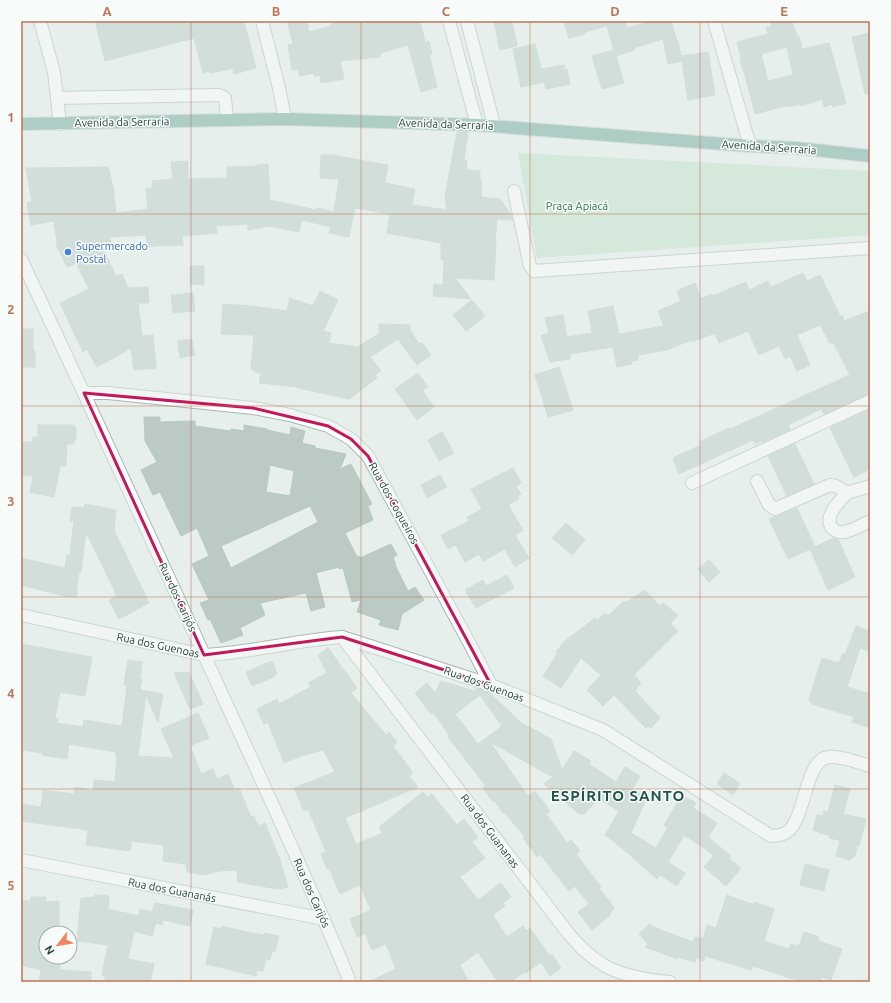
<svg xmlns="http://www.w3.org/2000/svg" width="891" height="1003" font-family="Ubuntu,sans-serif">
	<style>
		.green { fill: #bfe0c8 }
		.building { fill: #bbcac4; stroke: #b8c9c2; fill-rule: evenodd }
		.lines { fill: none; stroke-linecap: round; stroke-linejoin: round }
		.minor-casing { stroke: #a8b8b2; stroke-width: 14 }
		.major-casing { stroke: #c2cac8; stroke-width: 14 }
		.minor { stroke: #fff; stroke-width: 12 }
		.major { stroke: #6aa596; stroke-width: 12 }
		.marked { fill: none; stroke: #c2185b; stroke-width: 3; stroke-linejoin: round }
		.grid { fill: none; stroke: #c07456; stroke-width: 1; stroke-opacity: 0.55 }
		.shop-dot { fill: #3f7fe0; stroke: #f7fbf9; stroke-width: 1.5 }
		.labels { text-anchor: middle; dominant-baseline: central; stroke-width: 3; stroke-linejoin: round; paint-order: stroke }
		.street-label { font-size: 11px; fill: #24423a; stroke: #f7fbf9 }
		.park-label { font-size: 11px; fill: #2d7a4b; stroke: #f7fbf9 }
		.shop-label { font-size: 11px; fill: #366cbe; stroke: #f7fbf9; text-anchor: start }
		.district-label { font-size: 15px; font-weight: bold; letter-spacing: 1px; fill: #1f5548; stroke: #f7fbf9 }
		.neatline { fill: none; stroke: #c07456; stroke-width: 1.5 }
		.grid-label { font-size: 13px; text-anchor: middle; font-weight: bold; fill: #c07456 }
	</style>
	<rect width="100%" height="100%" fill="#e6efeb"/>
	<polygon class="green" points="518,153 870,171 870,235 537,258"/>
	<g class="building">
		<polygon points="95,21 244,21 256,68 234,74 233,68 217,72 210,73 209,71 203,73 194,38 105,61"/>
		<polygon points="287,21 307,21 309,32 331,26 331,24 346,21 420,21 425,42 429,41 432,54 429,54 437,87 421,92 408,45 380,53 380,57 340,61 344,79 321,83 320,75 314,76 314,73 300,76 298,69 292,70 288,45 293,44"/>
		<polygon points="494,21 512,21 517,46 500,50"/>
		<polygon points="564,21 625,21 627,28 653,21 671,21 677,41 678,41 681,56 708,52 715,95 688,100 682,61 668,64 663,39 634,48 635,50 616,56 624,83 602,89 592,56 614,50 607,26 585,32 585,34 569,38"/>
		<path d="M770 21H792L797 36H799L802 49 829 43 846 103 833 107 832 104 824 107 822 99 801 106 800 104 788 107V105L755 114 744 71H743L740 58H741L737 42 768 34 766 28 771 27ZM787 47 793 75 768 81 761 54Z"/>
		<polygon points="870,33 870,93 865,94 852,37"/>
		<polygon points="535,44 541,69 564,65 565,70 567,69 570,84 546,89 544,82 521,87 513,49"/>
		<polygon points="457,132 468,132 464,160 467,161 466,170 480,171 480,181 482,181 481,197 500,199 511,215 513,220 497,219 495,243 496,243 494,280 455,278 471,299 433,296 434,284 443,285 444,260 441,260 441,243 387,233 390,214 355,208 349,237 329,233 331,227 302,220 299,232 269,226 248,230 248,224 216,226 217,233 182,236 183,245 165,246 165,245 147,247 146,235 109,237 113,246 104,251 116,276 122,274 128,288 148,287 149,303 138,303 142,336 153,335 156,368 134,370 131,348 97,367 87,349 83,352 60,303 89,289 76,263 67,267 56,244 57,243 54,221 31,225 27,203 32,202 26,168 108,167 113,187 116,213 148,209 146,189 153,188 152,181 173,179 171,162 188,161 188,179 227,178 227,167 257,166 257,165 268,164 270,200 316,210 317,208 334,212 339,179 320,178 321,155 337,155 337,156 388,165 385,183 415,189 412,205 447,210 445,196"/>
		<polygon points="190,266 204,266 204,285 190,284"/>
		<polygon points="803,273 807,281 820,275 840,316 842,315 844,321 870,311 870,394 824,414 821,409 788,425 790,428 789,430 762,442 761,441 755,444 753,440 679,474 673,458 701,445 699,442 705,439 729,428 730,429 850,375 833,342 830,343 820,325 797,335 810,365 797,371 790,356 785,359 779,346 759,355 748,331 719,343 715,333 692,342 691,340 667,350 638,355 638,360 631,361 632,364 617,367 613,347 570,354 570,359 550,362 541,336 549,333 545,318 563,315 567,337 592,333 588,311 613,306 619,334 664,326 658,311 681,301 677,291 695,283 701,299 712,294 713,296 746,282 749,290 768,281 771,287"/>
		<polygon points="320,291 338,300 323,331 331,333 329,343 357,347 379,334 379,324 410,325 410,330 419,344 422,343 431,355 417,365 398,339 370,357 381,371 375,375 377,378 349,399 298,388 298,387 259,383 261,373 255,372 255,370 251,369 254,335 221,334 223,304 252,306 287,311 290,298 313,306"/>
		<polygon points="193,293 195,311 173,313 171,295"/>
		<polygon points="472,300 485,316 466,331 453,315"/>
		<polygon points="21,329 33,329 33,351 35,351 35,367 21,367"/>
		<polygon points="192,339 195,355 180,358 178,341"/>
		<polygon points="559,367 573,410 548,417 535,375"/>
		<polygon points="418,373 428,387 422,390 434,407 417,420 395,389"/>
		<polygon points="870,409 870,469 854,477 830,428"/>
		<path d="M144 417H160V422L195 421V426L231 431V429L244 431V425L267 429V430L290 435 291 427 305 431 302 443 315 446V448L346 454 340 469 351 464 372 504 368 506 373 520 345 533 357 557 359 556 360 558 391 544 397 555 393 558 396 565H395L408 591 415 587 424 600 402 614 398 630 379 625 381 620 357 612 361 600 352 602 343 568 339 569V567L316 573 325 607 311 611 306 593 260 603 265 615 240 628 243 635 221 643 210 619 208 620 200 603 209 600 192 564 209 556 197 528 181 536 160 492 153 495 141 470 157 462 145 441ZM270 465 294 471 290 496 266 492ZM310 506 318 522 231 568 221 546Z"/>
		<polygon points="38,425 74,425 74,427 76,427 76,439 74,439 74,444 67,444 66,466 60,466 54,497 30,492 33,476 21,475 21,442 33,442 33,437 38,437"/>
		<polygon points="442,432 454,453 439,461 428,440"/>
		<polygon points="795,444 814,484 787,496 768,456"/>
		<polygon points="513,468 521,483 516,486 521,494 517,496 519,499 508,505 523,530 515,535 529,558 515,567 505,549 483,561 479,554 465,562 456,545 448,549 441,535 469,521 467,517 482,509 471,489"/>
		<polygon points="440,475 447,487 427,498 421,485"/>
		<polygon points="85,504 116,510 114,530 149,603 119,619 109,600 117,596 86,532 81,572 79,572 76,597 69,596 69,597 21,585 21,558 65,568 67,555 70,555 74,521 70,521 72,507 84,508"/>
		<polygon points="797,508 815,547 788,559 769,519"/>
		<polygon points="566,523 585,540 572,555 552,538"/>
		<polygon points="834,538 838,539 855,577 828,590 810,549"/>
		<polygon points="709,560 720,572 709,582 698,569"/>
		<polygon points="507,575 514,588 476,608 465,590 483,580 486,586"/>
		<polygon points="645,590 660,606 663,603 678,615 670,624 678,631 634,675 641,683 635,691 660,718 651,728 648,726 646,728 614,695 603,706 587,690 601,675 581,658 561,688 543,676 558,653 556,652 565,641 595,618 597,620 605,613 608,616 624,601 625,603"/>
		<polygon points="856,626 870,631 870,651 860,648 847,687 870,694 870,728 852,722 854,717 812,704 809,699 822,658 839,663 843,653 845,654"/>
		<polygon points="21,644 92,657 85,696 60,692 55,718 58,719 57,723 83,727 84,720 122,726 127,686 124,685 128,660 142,662 140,678 142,679 140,690 163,694 158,722 146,695 138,756 174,758 161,729 198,713 209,738 190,746 201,774 213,769 217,779 228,774 235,790 239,788 251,817 254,816 258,826 265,823 282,865 281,865 288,887 278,889 237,882 238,871 236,872 236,870 219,871 204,875 187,872 186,864 163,861 164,845 132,841 130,851 86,845 88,830 21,821 21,804 41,807 43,790 74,794 75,787 93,791 94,780 115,782 117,757 116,757 116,752 69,744 67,759 42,755 43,753 21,750"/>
		<polygon points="328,648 357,688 351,693 386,735 389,732 397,742 393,746 413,773 409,776 418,787 345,818 356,844 383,833 379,827 423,792 427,797 432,794 457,825 464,819 478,837 472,842 485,858 460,877 478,900 501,883 511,897 503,903 505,906 493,915 507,937 523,926 526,931 530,928 550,956 552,954 561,968 550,976 541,962 526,973 525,972 510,982 498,982 478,952 460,965 469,982 368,982 396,969 386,944 372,950 365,933 357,937 350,919 371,910 360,885 340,894 329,868 327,869 321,854 326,852 308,809 304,811 294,788 335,772 323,750 301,756 284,763 268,722 264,724 257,709 277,699 279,704 311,687 308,683 327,673 318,655"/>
		<polygon points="272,661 277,673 274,677 252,686 246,672"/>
		<polygon points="189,672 203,704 190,709 174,673"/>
		<path d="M441 681 477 692 474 687 489 692 520 722 551 739 562 770 574 751 591 761 589 764 616 782 625 767 640 776 632 790 647 797 631 833 656 848 668 827 664 825 682 795 696 803 693 808 717 823 708 837 731 856 729 859 741 868 726 886 704 867 714 855 684 835 668 862 685 873 677 886 660 875 657 879 623 849 605 835 619 811 598 798 591 808 590 807 584 814H579L544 784 553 777 490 742 528 796 535 791 550 811 546 814 567 843 571 840 580 851 576 854 601 887 599 888 614 907 609 916 592 930 578 912 589 904 575 886 569 891 540 854 537 857 523 838 525 837 504 812 503 813 495 801 493 802 483 788 486 786 448 737 450 736 433 712 431 714 415 693 427 683 435 693ZM480 695 502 726 478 744 455 714Z"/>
		<polygon points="724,773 740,783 733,795 717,784"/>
		<polygon points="835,785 850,789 843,814 866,819 859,846 857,846 855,856 849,860 836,856 840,842 839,840 829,838 829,835 819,833 819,832 813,830 817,815 823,816 824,811 828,812"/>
		<polygon points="805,864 829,870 824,891 800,885"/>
		<polygon points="95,895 109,896 108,909 139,916 140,909 152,912 155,903 193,910 190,926 163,920 162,925 156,923 152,936 134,931 128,959 154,964 150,982 117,982 105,980 105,976 102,975 108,945 77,941 81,898 95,897"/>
		<polygon points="727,895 754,905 754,902 774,909 764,941 789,949 791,944 799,946 804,932 819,937 818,941 842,949 831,980 822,977 820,982 803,982 753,966 751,970 705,956 704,961 696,958 695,962 678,957 677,959 645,947 648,944 639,934 650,924 653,927 693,942 695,937 703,939 707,925 716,928"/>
		<polygon points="31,897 46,897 46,902 59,901 59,933 46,933 46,957 60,957 60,970 91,972 91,982 39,982 41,970 21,965 21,901 31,901"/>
		<polygon points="221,926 247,932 264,935 265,933 279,936 275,952 272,951 270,960 266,959 263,971 257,970 256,976 206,964 214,927 221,929"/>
	</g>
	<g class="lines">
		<defs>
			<g id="minor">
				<polyline points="40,21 54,72 60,124"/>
				<polyline points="262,21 279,88 285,119"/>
				<polyline points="449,21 477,125"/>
				<polyline points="467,21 494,125"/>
				<polyline points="714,21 750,146"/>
				<polyline points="57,98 219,95 225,98 227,120"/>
				<polyline points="514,191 530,266 534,271 870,248"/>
				<path d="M21 259C91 407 159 556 227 705 269 797 312 888 350 982"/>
				<polyline points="84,393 108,393 253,408 290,415 328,426 351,439 368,456 472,648 491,685"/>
				<polyline points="757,481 769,505 775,509 830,485 836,486 847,493 870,486"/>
				<polyline points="692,483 870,401"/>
				<path d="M847 493C840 501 823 516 832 528 835 531 840 533 844 532 852 531 862 525 870 521"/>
				<path d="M21 615 204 655C251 653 295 640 342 637L491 685 603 730 771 836C774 835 779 836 783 834 806 827 803 761 828 757 839 755 859 763 870 766"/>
				<path d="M342 637 568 933C577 944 587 954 599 962 617 975 648 980 670 982"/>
				<polyline points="21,860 324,919"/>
			</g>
			<polyline id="major" points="21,124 285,119 477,125 750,146 796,148 870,156"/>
		</defs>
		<use href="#minor" class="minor-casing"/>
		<use href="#major" class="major-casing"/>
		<use href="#minor" class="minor"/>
		<use href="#major" class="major"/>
	</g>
	<path d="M0 0H891V1003H0ZM84 393 253 408 328 426 351 439 368 456 491 685 342 637 204 655Z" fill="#e6efeb" fill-opacity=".55" fill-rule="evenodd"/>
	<path class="marked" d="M84 393 253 408 328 426 351 439 368 456 491 685 342 637 204 655Z"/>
	<path class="grid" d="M191 21V982M361 21V982M530 21V982M700 21V982M21 214H870M21 406H870M21 597H870M21 789H870"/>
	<circle class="shop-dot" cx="68" cy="252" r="4"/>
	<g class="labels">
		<g class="street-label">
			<text transform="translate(122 122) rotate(-1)">Avenida da Serraria</text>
			<text transform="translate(446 124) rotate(2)">Avenida da Serraria</text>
			<text transform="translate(769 147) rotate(4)">Avenida da Serraria</text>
			<text transform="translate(394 503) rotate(61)">Rua dos Coqueiros</text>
			<text transform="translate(178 597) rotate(65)">Rua dos Carijós</text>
			<text transform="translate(158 645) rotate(12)">Rua dos Guenoas</text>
			<text transform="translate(484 684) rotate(20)">Rua dos Guenoas</text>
			<text transform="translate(490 831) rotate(53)">Rua dos Guananas</text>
			<text transform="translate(172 890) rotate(11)">Rua dos Guananás</text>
			<text transform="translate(312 893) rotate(66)">Rua dos Carijós</text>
		</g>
		<g class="park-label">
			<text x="577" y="206">Praça Apiacá</text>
		</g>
		<g class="shop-label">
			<text x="76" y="246">Supermercado<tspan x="76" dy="13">Postal</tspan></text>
		</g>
		<g class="district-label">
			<text x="618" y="795">ESPÍRITO SANTO</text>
		</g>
	</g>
	<rect width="891" height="1003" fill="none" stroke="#f7fbf9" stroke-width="44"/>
	<g transform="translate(58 945) rotate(239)"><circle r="19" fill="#f7fbf9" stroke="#a3b1ad"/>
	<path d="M0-3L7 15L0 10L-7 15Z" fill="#f4845f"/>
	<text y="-6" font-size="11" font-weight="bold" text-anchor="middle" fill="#24423a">N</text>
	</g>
	<rect x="22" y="22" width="847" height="959" class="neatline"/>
	<g class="grid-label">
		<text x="107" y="16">A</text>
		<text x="276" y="16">B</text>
		<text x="446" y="16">C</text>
		<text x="615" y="16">D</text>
		<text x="784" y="16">E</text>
		<text x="11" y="122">1</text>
		<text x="11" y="314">2</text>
		<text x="11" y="506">3</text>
		<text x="11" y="698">4</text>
		<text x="11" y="890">5</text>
	</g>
</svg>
